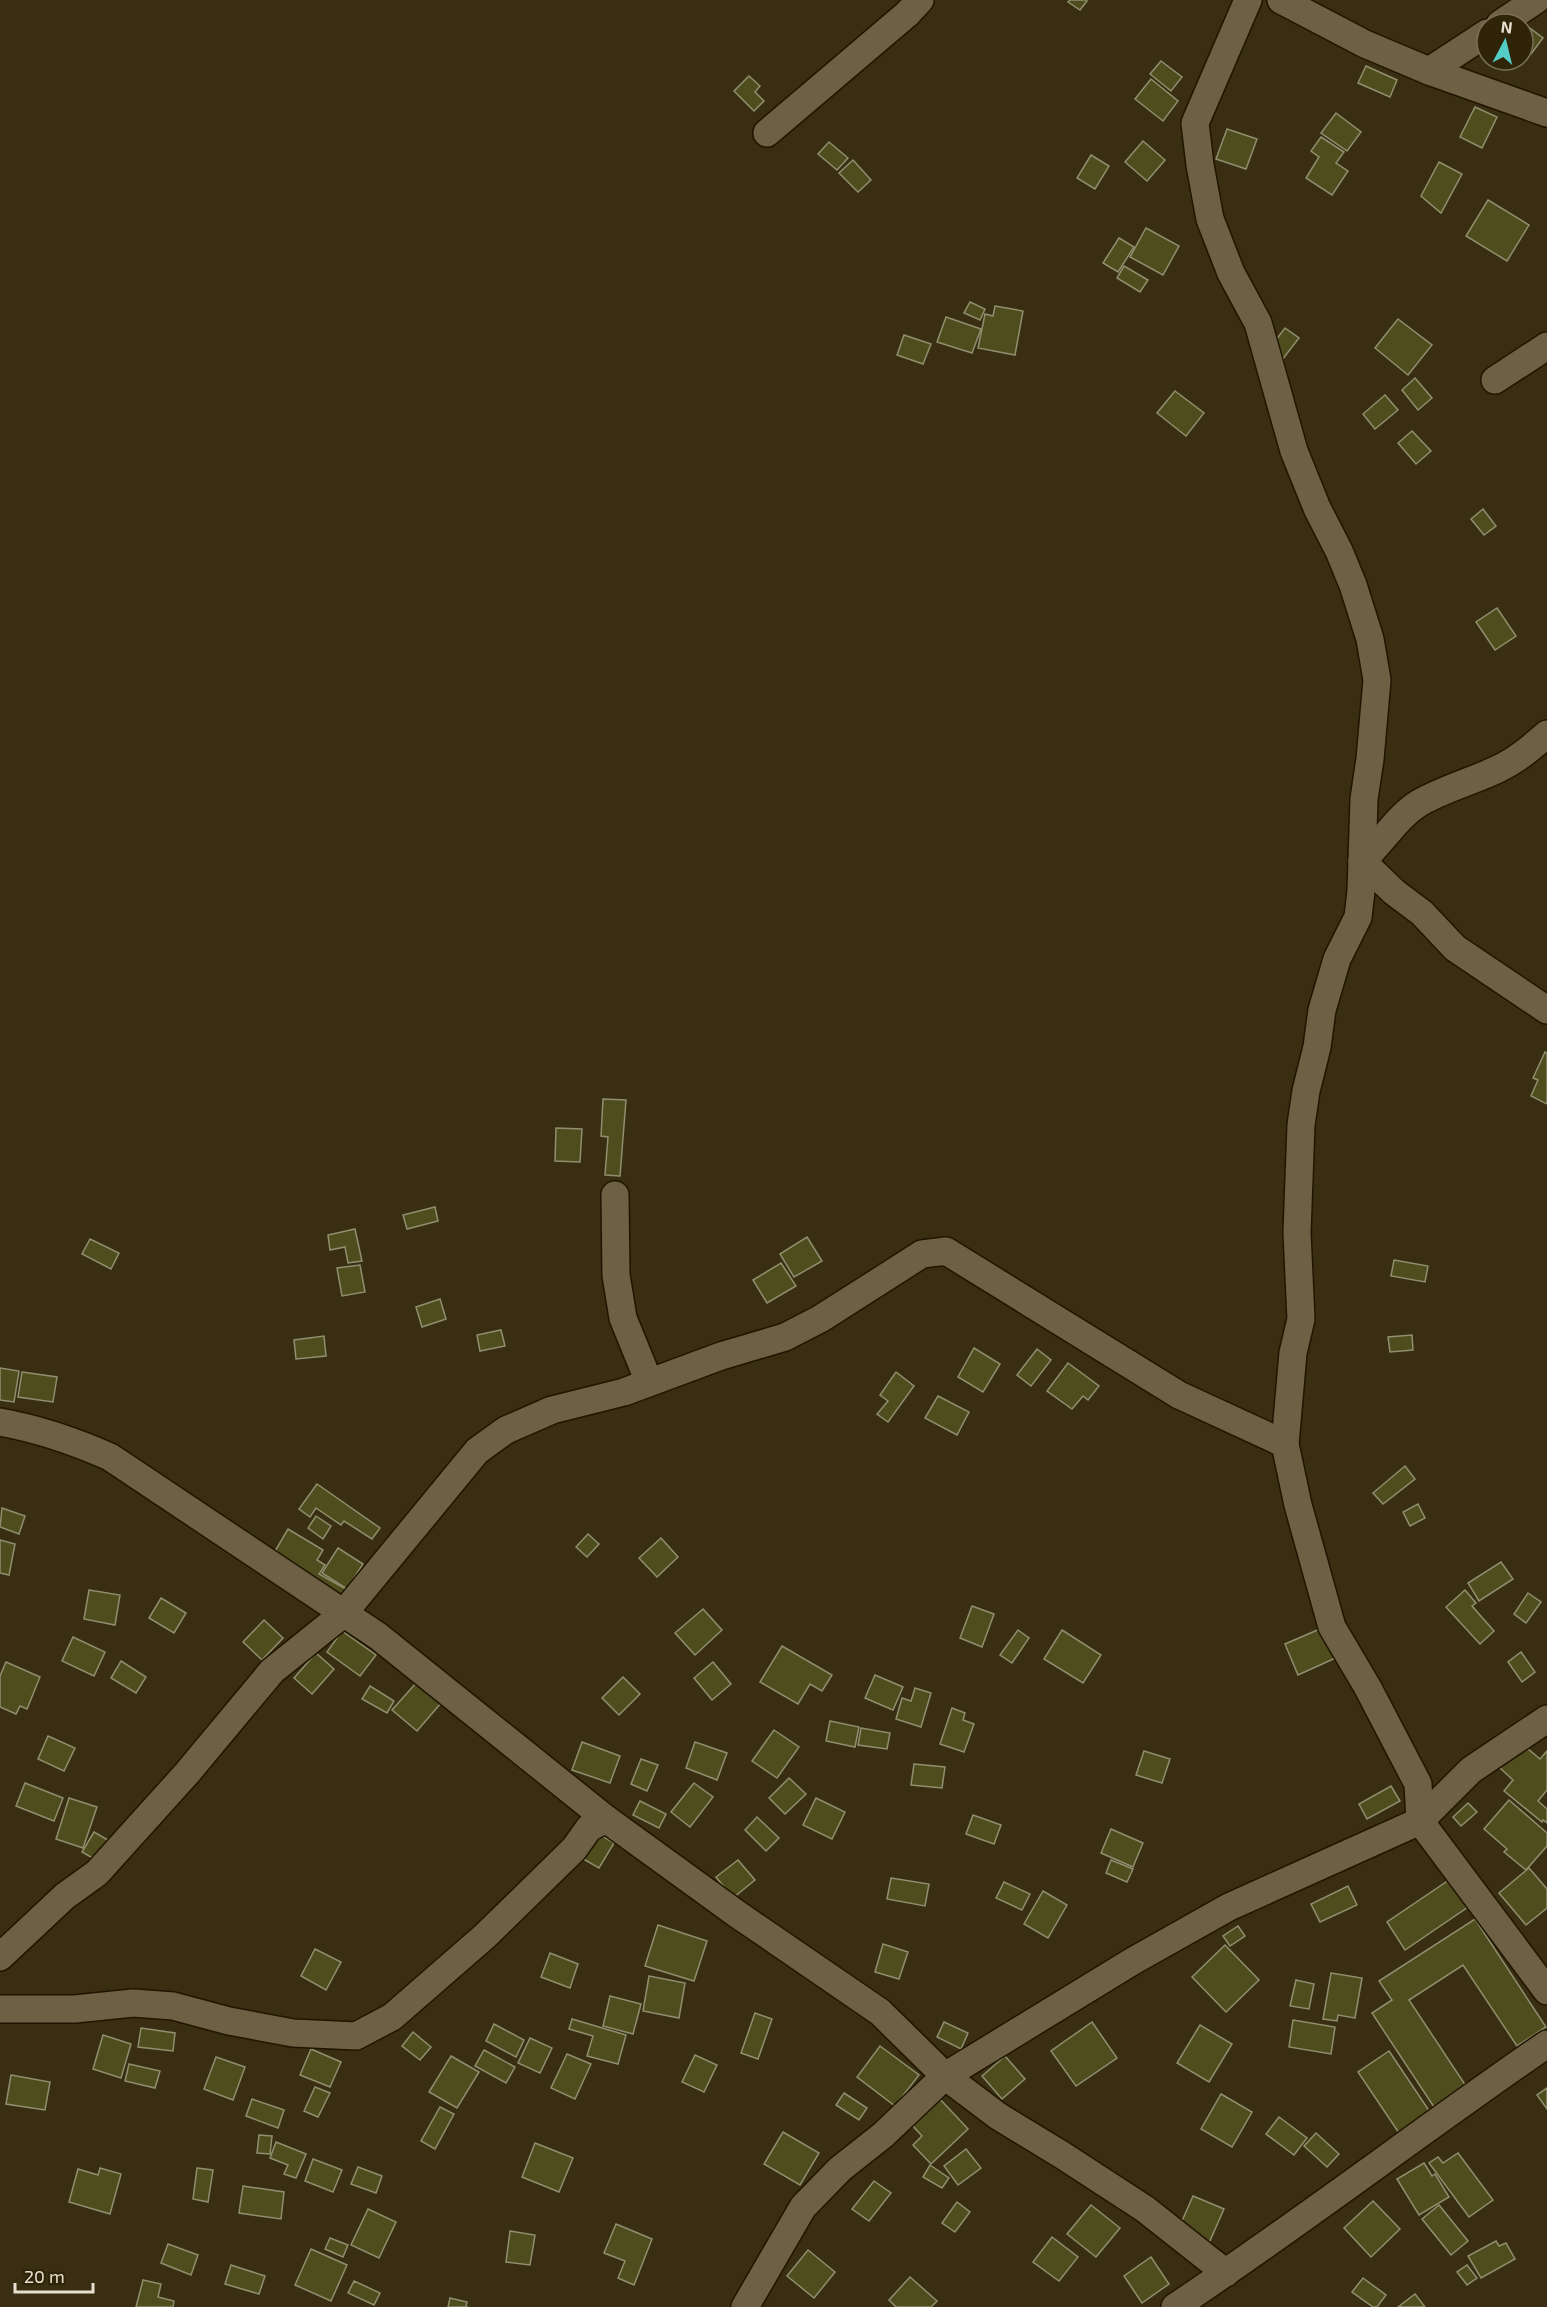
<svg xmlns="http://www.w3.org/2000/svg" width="1547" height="2307" font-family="'Exo 2',sans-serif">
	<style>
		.building { fill: #4f4d1d; stroke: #8f8f6f; stroke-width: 1.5 }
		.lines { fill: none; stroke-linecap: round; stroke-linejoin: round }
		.minor-casing { stroke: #201500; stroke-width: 30 }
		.minor { stroke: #6d6044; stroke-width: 27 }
	</style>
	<rect width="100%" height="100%" fill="#392e12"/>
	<g class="building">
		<polygon points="1070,0 1086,0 1087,1 1080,10 1068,2"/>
		<polygon points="1523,23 1543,38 1531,54 1523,48"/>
		<polygon points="1161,61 1182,77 1171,91 1150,74"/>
		<polygon points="1366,66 1397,80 1390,97 1358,83"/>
		<polygon points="749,76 760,86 755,92 764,101 754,111 734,91"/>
		<polygon points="1151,79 1178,101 1163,121 1135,99"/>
		<polygon points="1475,107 1497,117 1482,148 1460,137"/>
		<polygon points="1336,113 1361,132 1347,151 1321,133"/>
		<polygon points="1227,129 1257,139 1246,169 1216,159"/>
		<polygon points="1321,137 1344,152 1336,163 1348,171 1332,195 1306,178 1319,157 1311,151"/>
		<polygon points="1143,141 1165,160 1147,181 1125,162"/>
		<polygon points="829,142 848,158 837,170 818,154"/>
		<polygon points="1091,155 1109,166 1095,189 1077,178"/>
		<polygon points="853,160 871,180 858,192 839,173"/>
		<polygon points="1439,162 1462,174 1441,213 1421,196"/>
		<polygon points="1488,200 1529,225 1507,261 1466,236"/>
		<polygon points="1146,228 1179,246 1163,275 1130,257"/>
		<polygon points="1119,238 1134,247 1118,272 1103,263"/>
		<polygon points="1124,266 1148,280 1140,292 1117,278"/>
		<polygon points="970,302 985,309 980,320 964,313"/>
		<polygon points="995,306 1023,311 1015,355 978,348 985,314 993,316"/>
		<polygon points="946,317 981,329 972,353 937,342"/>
		<polygon points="1398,319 1432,345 1408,375 1375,348"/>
		<polygon points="1285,328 1299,338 1282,360 1268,350"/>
		<polygon points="904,335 931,344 923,364 897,355"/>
		<polygon points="1415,378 1432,398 1418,410 1402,390"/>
		<polygon points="1175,391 1204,413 1186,436 1157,413"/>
		<polygon points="1385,395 1398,410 1375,429 1363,414"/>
		<polygon points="1412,431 1431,451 1416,464 1398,443"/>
		<polygon points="1483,509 1496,526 1484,535 1471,519"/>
		<polygon points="1497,608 1516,636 1495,650 1476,622"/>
		<polygon points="1545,1052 1547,1053 1547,1104 1531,1096 1538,1080 1533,1078"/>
		<polygon points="603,1099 626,1100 620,1176 605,1175 608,1137 601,1136"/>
		<polygon points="556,1128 582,1129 580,1162 555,1161"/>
		<polygon points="435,1207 438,1221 407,1229 403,1215"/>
		<polygon points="355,1229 362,1261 348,1263 345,1247 330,1250 328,1235"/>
		<polygon points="807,1237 822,1261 794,1277 780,1254"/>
		<polygon points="90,1239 119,1253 111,1269 82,1254"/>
		<polygon points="1394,1260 1428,1266 1425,1282 1391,1276"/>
		<polygon points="781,1263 796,1286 767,1303 753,1280"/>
		<polygon points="360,1265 365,1292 342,1296 337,1268"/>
		<polygon points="440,1299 446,1319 422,1327 416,1307"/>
		<polygon points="501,1330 505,1346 480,1351 477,1335"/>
		<polygon points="1412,1335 1413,1350 1390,1352 1388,1337"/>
		<polygon points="324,1336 326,1356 296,1359 294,1340"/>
		<polygon points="974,1348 1000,1364 983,1392 958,1377"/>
		<polygon points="1037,1349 1051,1360 1031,1386 1017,1375"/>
		<polygon points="1068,1363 1099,1386 1088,1400 1083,1396 1072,1409 1047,1391"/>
		<polygon points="0,1368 19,1371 14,1402 0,1400"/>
		<polygon points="22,1372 57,1377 53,1402 18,1397"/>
		<polygon points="896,1372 914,1386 888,1422 877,1414 888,1401 880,1395"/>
		<polygon points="938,1396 969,1412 957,1435 925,1418"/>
		<polygon points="1405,1466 1415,1479 1383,1504 1373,1493"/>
		<polygon points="317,1484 380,1528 372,1539 344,1521 341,1525 316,1508 310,1517 299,1509"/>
		<polygon points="1418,1504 1425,1518 1410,1526 1403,1512"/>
		<polygon points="2,1508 25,1516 19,1534 0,1527"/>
		<polygon points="316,1516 331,1526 323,1539 308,1528"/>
		<polygon points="288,1529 323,1550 317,1560 325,1565 319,1574 346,1589 338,1603 271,1558"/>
		<polygon points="588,1534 599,1544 587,1557 576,1547"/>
		<polygon points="661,1538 678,1557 657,1577 639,1558"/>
		<polygon points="0,1540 15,1544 9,1575 0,1573"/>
		<polygon points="338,1548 363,1564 347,1589 322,1573"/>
		<polygon points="1501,1562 1513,1579 1479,1601 1468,1583"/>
		<polygon points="89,1590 120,1595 115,1625 84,1619"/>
		<polygon points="1465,1590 1476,1603 1472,1606 1494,1631 1480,1644 1446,1607"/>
		<polygon points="1528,1593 1541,1602 1526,1623 1514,1614"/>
		<polygon points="161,1598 186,1613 174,1633 149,1618"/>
		<polygon points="972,1606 994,1614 982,1647 960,1638"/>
		<polygon points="703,1609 722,1630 695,1655 675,1633"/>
		<polygon points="264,1620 283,1638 262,1660 243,1642"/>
		<polygon points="1329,1625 1342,1655 1298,1675 1285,1644"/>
		<polygon points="1018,1630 1029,1638 1012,1663 1000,1655"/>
		<polygon points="1062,1630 1101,1655 1083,1683 1044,1659"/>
		<polygon points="342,1631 376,1655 360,1676 327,1652"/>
		<polygon points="73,1637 105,1652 94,1676 62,1661"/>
		<polygon points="782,1646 832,1675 822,1691 810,1684 798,1704 760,1682"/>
		<polygon points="1521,1652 1535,1672 1522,1682 1508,1662"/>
		<polygon points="316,1653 334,1669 312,1694 294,1678"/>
		<polygon points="121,1661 146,1677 136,1693 111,1678"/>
		<polygon points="6,1662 40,1677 27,1709 20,1706 16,1714 0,1707 0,1676"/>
		<polygon points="713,1662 731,1684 712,1700 694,1678"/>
		<polygon points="875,1675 903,1687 893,1710 865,1698"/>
		<polygon points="623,1677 640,1694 619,1715 602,1698"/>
		<polygon points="417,1682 441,1703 417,1731 392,1710"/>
		<polygon points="370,1686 394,1701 387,1713 362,1699"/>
		<polygon points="915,1688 931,1693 921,1727 896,1719 902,1698 911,1701"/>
		<polygon points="952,1708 965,1713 963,1720 974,1724 964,1752 940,1744"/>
		<polygon points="830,1721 859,1727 855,1747 826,1741"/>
		<polygon points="861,1728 890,1733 887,1749 858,1745"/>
		<polygon points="774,1730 799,1747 777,1778 752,1761"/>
		<polygon points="48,1736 75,1748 64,1771 38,1759"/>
		<polygon points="582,1742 620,1756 610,1783 572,1770"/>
		<polygon points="695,1742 727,1753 717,1780 686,1768"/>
		<polygon points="1521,1743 1540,1759 1547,1751 1547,1790 1538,1801 1547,1809 1547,1823 1543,1820 1542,1822 1504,1791 1513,1780 1500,1768"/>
		<polygon points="1144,1751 1170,1759 1162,1783 1136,1775"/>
		<polygon points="641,1759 658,1765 647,1791 631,1784"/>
		<polygon points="914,1764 945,1767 942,1788 911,1785"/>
		<polygon points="789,1778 806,1794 785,1814 769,1798"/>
		<polygon points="25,1783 63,1798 54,1821 16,1806"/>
		<polygon points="694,1783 713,1797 690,1827 671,1812"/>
		<polygon points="1391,1786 1400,1801 1367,1819 1359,1804"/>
		<polygon points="69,1798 97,1807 83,1848 56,1839"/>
		<polygon points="816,1798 845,1812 832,1839 803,1825"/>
		<polygon points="1509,1800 1547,1833 1547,1846 1526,1870 1504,1852 1507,1849 1484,1829"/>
		<polygon points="640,1801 666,1814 659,1828 633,1815"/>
		<polygon points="1468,1803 1477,1812 1461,1826 1453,1817"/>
		<polygon points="973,1815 1001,1825 994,1844 966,1834"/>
		<polygon points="757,1817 779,1838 766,1851 745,1830"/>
		<polygon points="1111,1829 1143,1843 1133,1867 1101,1853"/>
		<polygon points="594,1831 614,1843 599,1868 578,1856"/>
		<polygon points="94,1832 108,1840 96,1860 82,1852"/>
		<polygon points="738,1860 755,1880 733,1898 716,1877"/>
		<polygon points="1111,1860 1133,1869 1127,1882 1106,1873"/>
		<polygon points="1529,1868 1547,1889 1547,1908 1526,1925 1499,1893"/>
		<polygon points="891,1878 929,1884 925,1906 887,1899"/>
		<polygon points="1449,1880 1468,1907 1405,1950 1387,1922"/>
		<polygon points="1004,1882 1030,1894 1022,1910 996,1898"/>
		<polygon points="1348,1886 1357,1905 1320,1922 1311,1904"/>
		<polygon points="1043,1891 1067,1905 1048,1938 1024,1924"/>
		<polygon points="1475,1919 1546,2027 1517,2046 1463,1965 1409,2000 1466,2086 1434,2107 1372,2013 1392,2000 1379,1981"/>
		<polygon points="658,1925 707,1941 694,1981 645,1966"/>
		<polygon points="1238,1926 1245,1936 1230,1946 1223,1936"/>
		<polygon points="883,1944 908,1952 899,1979 875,1972"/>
		<polygon points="1225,1945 1259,1980 1226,2012 1192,1977"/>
		<polygon points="315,1949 341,1962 326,1990 301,1976"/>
		<polygon points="550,1953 578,1964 570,1988 541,1977"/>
		<polygon points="1331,1973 1362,1978 1355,2018 1338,2015 1337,2021 1323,2019"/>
		<polygon points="649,1976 685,1983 679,2018 643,2011"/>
		<polygon points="1296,1980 1314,1984 1309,2009 1290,2006"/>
		<polygon points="610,1996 641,2004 633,2034 603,2026"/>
		<polygon points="755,2013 772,2019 758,2059 741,2053"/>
		<polygon points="572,2019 626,2035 618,2064 587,2056 593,2036 569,2029"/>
		<polygon points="1293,2020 1335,2027 1331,2054 1289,2047"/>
		<polygon points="944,2022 968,2033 961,2049 937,2037"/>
		<polygon points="1092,2022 1117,2058 1076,2086 1051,2051"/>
		<polygon points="494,2024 524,2040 516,2057 486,2041"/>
		<polygon points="1200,2025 1232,2044 1209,2082 1177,2063"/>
		<polygon points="141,2028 175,2033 173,2051 138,2047"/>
		<polygon points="413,2032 431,2047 420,2060 402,2046"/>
		<polygon points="103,2035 131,2044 121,2078 93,2069"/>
		<polygon points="530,2038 552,2048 540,2073 518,2063"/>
		<polygon points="880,2046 919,2075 895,2106 857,2077"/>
		<polygon points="311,2049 341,2062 330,2087 300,2075"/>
		<polygon points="484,2050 515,2067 506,2083 475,2066"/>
		<polygon points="1389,2051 1430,2112 1399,2133 1358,2072"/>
		<polygon points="567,2054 591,2064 575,2099 551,2088"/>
		<polygon points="695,2055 717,2065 704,2092 682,2082"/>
		<polygon points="451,2056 479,2072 457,2108 429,2092"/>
		<polygon points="1005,2056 1025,2079 1002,2099 982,2076"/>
		<polygon points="216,2057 245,2067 233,2100 204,2089"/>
		<polygon points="129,2064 160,2071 155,2088 125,2081"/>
		<polygon points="11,2075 50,2082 45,2110 6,2104"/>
		<polygon points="315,2087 330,2093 318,2117 304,2111"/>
		<polygon points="1547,2088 1547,2109 1537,2095"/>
		<polygon points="844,2093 867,2108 859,2120 836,2105"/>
		<polygon points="1221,2094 1252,2112 1232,2147 1201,2129"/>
		<polygon points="938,2097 968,2129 931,2164 913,2145 922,2136 910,2123"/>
		<polygon points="252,2099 284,2110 278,2128 246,2116"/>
		<polygon points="440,2107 454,2114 435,2149 421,2141"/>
		<polygon points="1279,2117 1307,2138 1294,2155 1266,2134"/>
		<polygon points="783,2132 819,2153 800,2185 764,2164"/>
		<polygon points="1316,2133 1339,2154 1327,2167 1304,2146"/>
		<polygon points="259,2135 272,2136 270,2154 257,2153"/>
		<polygon points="276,2142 306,2154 296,2178 284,2174 288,2165 270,2158"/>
		<polygon points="535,2143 573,2158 559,2192 522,2177"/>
		<polygon points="966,2149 981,2168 958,2185 944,2166"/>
		<polygon points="1458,2153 1493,2200 1469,2217 1429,2163 1438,2157 1443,2163"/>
		<polygon points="313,2159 342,2170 333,2192 305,2181"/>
		<polygon points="1424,2163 1432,2176 1435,2174 1449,2197 1419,2215 1397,2179"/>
		<polygon points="930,2165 949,2178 942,2188 923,2177"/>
		<polygon points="358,2167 382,2176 376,2193 351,2184"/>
		<polygon points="100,2168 121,2174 110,2214 69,2202 78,2169 98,2175"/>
		<polygon points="197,2168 213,2170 208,2202 193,2199"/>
		<polygon points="874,2181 891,2193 869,2221 852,2209"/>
		<polygon points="243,2186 284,2192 281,2219 239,2213"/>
		<polygon points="1193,2196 1224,2209 1209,2243 1178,2230"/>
		<polygon points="1373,2201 1400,2229 1371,2257 1344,2228"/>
		<polygon points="957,2202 970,2212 955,2232 942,2223"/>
		<polygon points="1091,2205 1120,2228 1096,2257 1067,2234"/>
		<polygon points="1439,2205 1468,2241 1451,2255 1422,2219"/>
		<polygon points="368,2209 396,2222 379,2258 351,2245"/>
		<polygon points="616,2224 652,2239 634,2285 618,2278 625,2261 604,2253"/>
		<polygon points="510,2231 535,2235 530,2265 506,2262"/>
		<polygon points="1052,2237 1078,2257 1059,2281 1033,2262"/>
		<polygon points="330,2238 348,2245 343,2257 325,2249"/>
		<polygon points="1496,2241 1499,2246 1506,2243 1515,2259 1481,2278 1468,2256"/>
		<polygon points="168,2244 198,2255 191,2275 161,2263"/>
		<polygon points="311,2249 347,2265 331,2301 295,2285"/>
		<polygon points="808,2250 835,2272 814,2298 787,2276"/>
		<polygon points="1151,2257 1169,2284 1142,2303 1124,2276"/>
		<polygon points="231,2265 265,2276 259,2294 225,2284"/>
		<polygon points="1467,2265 1477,2278 1467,2285 1457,2272"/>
		<polygon points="910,2277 937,2301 931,2307 896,2307 889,2300"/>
		<polygon points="1363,2278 1386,2295 1377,2307 1373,2307 1352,2292"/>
		<polygon points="143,2280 161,2284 158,2297 174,2301 173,2307 136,2307"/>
		<polygon points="354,2281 380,2293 374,2305 348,2293"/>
		<polygon points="1415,2294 1425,2307 1398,2307"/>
		<polygon points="450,2298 467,2302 466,2307 468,2307 448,2307"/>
	</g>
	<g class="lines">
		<defs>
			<g id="minor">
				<polyline points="1248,0 1195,123 1200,165 1210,219 1231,273 1258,323 1294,451 1317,508 1339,551 1353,585 1370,639 1377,680 1370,759 1364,799 1361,891 1358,917 1337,959 1322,1010 1317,1047 1306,1091 1301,1125 1297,1233 1301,1319 1293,1353 1285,1444 1298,1505 1332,1627 1368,1688 1418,1784 1420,1821 1547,1991"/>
				<polyline points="1281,0 1365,44 1429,71 1547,113"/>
				<polyline points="1500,24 1536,0"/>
				<polyline points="1429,71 1487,33"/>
				<polyline points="767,133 907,14 920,0"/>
				<polyline points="1495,380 1547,346"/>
				<polyline points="1362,861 1394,892 1422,913 1455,948 1547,1010"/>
				<path d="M1362 861C1383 842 1397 816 1421 802 1446 788 1473 781 1498 769 1517 760 1532 747 1547 734"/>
				<polyline points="615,1195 616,1275 623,1318 649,1382"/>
				<path d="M0 1422C39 1429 74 1441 110 1457L378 1636 606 1819 737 1914 880 2012 945 2076 998 2116 1062 2155 1145 2209 1226 2273"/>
				<polyline points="0,1957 65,1896 97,1873 188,1772 272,1671 343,1614 477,1451 506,1430 552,1410 624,1392 721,1356 785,1337 820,1319 922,1254 946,1251 1179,1395 1285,1444"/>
				<polyline points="0,2009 75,2009 133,2003 173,2006 229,2021 293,2033 356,2036 392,2017 485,1936 574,1849 589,1828 606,1819"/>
				<polyline points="745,2307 803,2207 840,2169 883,2135 945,2076 1133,1961 1229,1907 1420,1821 1471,1770 1547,1719"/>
				<path d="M1175 2307C1301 2223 1422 2130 1547 2044"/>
			</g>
		</defs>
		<use href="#minor" class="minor-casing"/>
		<use href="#minor" class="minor"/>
	</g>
	<g transform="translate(1505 42) rotate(7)"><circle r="28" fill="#2f2408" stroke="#796f58" stroke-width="1.5"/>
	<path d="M0-4.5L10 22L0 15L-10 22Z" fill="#54cdc6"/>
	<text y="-9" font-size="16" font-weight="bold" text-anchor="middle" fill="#e7e0d0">N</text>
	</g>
	<path d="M15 2283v9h78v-9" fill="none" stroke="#e7e0d0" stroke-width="3"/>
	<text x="24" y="2283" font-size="18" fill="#e7e0d0" stroke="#2f2408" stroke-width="4.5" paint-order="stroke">20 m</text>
</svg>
